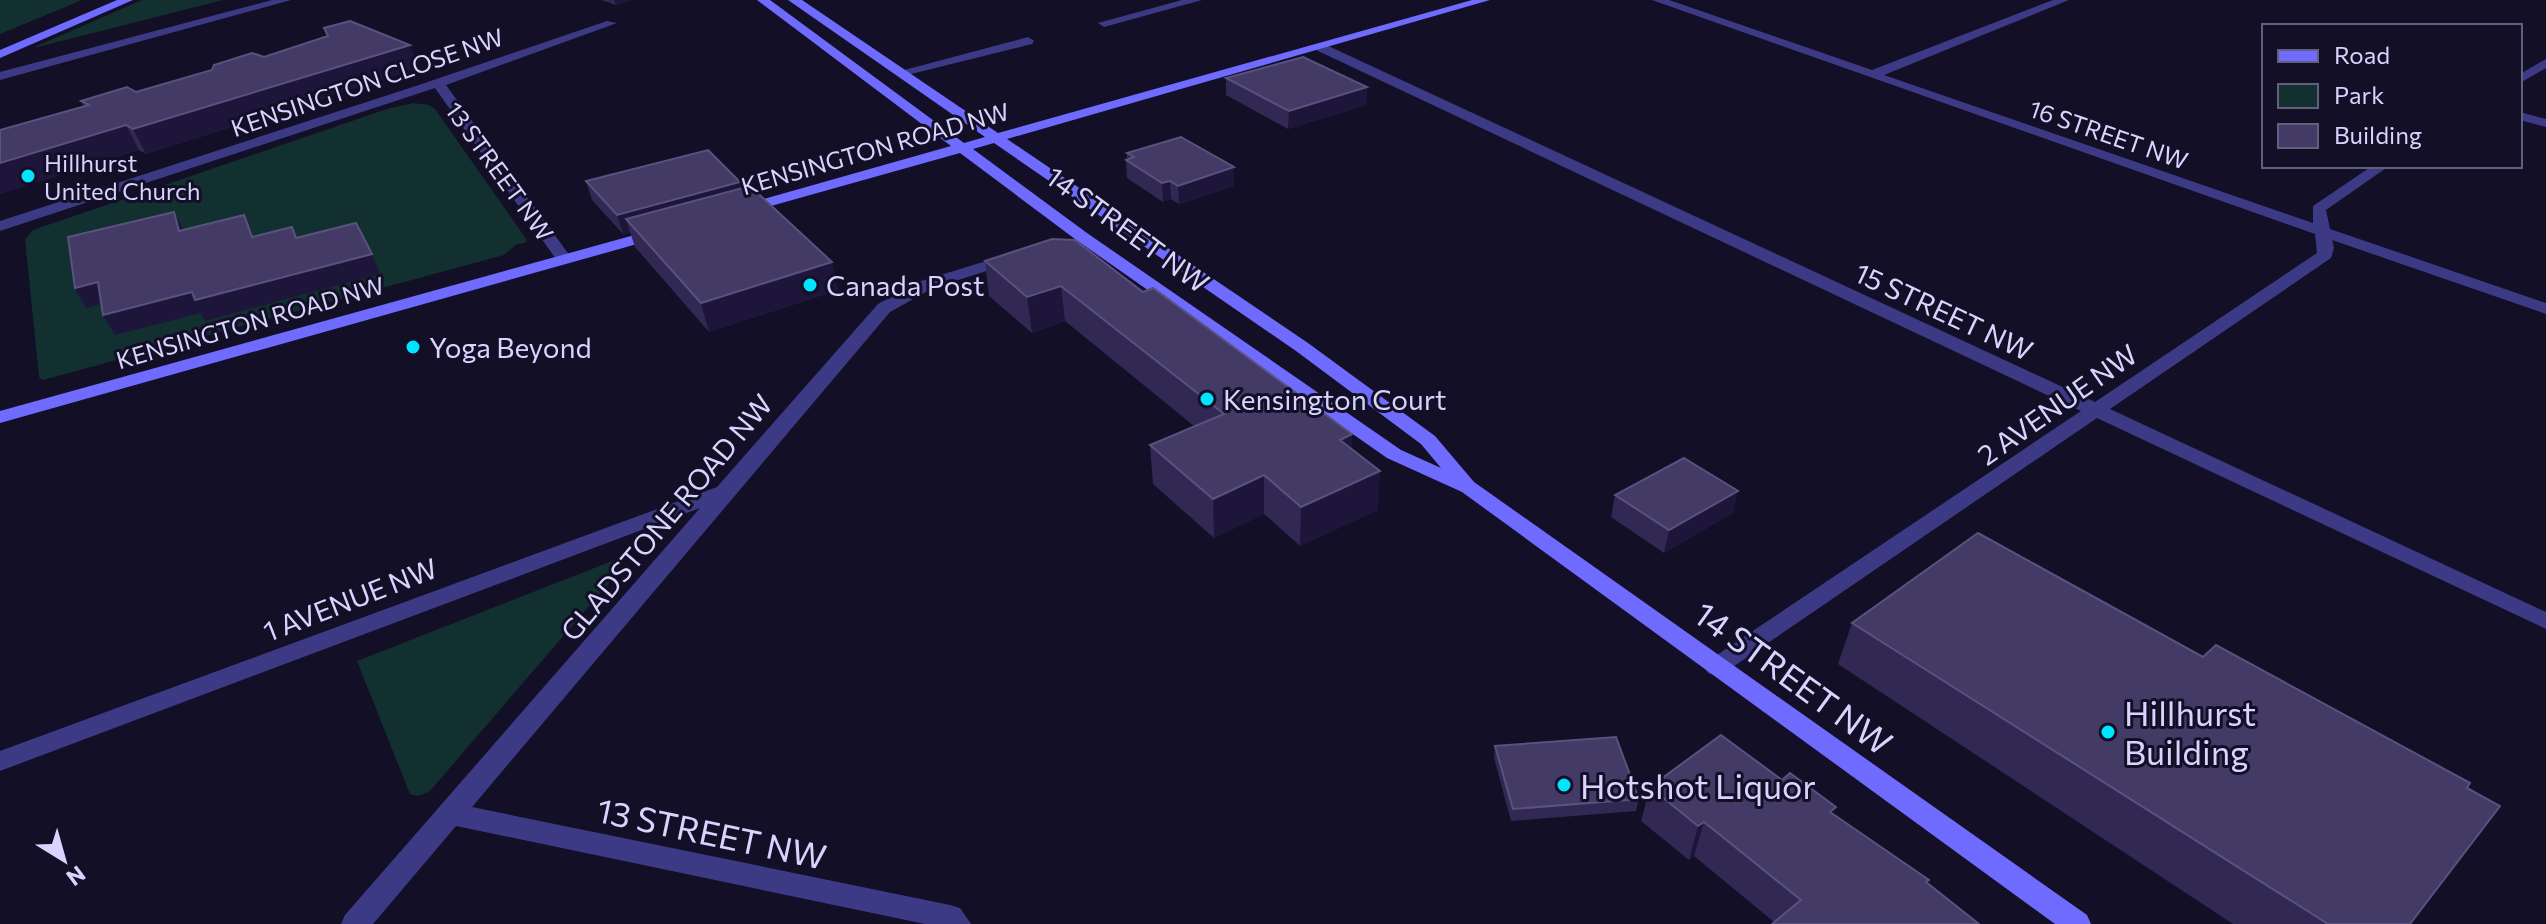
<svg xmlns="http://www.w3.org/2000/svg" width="2546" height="924" font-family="Commissioner,sans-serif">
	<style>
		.green { fill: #12302f }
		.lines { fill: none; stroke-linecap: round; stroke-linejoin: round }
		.street { fill: #3d3a85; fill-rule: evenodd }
		.secondary { fill: #6f6bff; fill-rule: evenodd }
		.wall { fill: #312854 }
		.shaded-wall { fill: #1d163a }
		.building { fill: #433a66; stroke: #5a527e; stroke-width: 2 }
		.poi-dot { fill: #00e5ff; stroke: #130f26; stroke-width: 3 }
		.labels { text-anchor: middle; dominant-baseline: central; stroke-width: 6; stroke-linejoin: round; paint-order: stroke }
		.far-street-label { font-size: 24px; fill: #d9d4ff; stroke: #130f26 }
		.far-poi-label { font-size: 24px; fill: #d9d4ff; stroke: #130f26; text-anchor: start }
		.street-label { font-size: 28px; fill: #d9d4ff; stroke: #130f26 }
		.poi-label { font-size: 28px; fill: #d9d4ff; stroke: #130f26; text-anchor: start }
		.near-street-label { font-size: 34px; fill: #d9d4ff; stroke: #130f26 }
		.near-poi-label { font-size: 34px; fill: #d9d4ff; stroke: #130f26; text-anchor: start }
	</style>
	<rect width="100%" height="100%" fill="#130f26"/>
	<g class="green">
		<polygon points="0,0 82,0 0,34"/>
		<polygon points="142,0 223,0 34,48 39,45"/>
		<polygon points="413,103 429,105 435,109 527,240 525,243 517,244 504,255 43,380 39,377 25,239 33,230 387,109"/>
		<polygon points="620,558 616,562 621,569 429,792 418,796 410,794 357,661"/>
	</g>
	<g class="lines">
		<g class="street">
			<polygon points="272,0 291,0 0,80 0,72"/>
			<polygon points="1182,0 1202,0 1104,27 1098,23"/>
			<polygon points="1652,0 1669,0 1872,70 2053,0 2069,0 1884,75 2313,223 2313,206 2372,166 2389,166 2326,210 2330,229 2546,303 2546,314 2332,240 2334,248 2331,258 2110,409 2546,612 2546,629 2097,418 1724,673 1716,676 1708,673 1704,667 1708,661 2081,411 1316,50 1316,44 1324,44 2095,402 2317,253 2315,234"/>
			<polygon points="607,21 617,23 446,85 570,256 570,262 558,262 435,88 0,231 0,221 416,86"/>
			<polygon points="1028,37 1034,41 1032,44 903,76 897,72"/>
			<polygon points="2546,59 2546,68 2520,83 2520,74"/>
			<polygon points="2520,112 2546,119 2546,127 2520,120"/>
			<polygon points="1009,254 1015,256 1015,262 933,288 890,312 472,807 950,905 960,908 971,924 925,924 456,826 373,924 341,924 345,915 700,508 0,771 0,751 717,487 878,304 921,281"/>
		</g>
		<g class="secondary">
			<polygon points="117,0 133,0 0,58 0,50"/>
			<path d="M757 0H770L964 143 985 137 788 0H802L998 133 1472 0H1490L1007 139 1308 343 1435 436 1474 482 2087 915 2091 924H2055L1462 492 1387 458 1075 239 960 153 746 213H736V207L951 146ZM994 143 1296 351 1421 444 1441 468 1401 450 1087 233 973 149Z"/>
			<polygon points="656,229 662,231 662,237 0,423 0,411"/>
		</g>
	</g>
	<g class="wall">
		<polygon points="601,0 631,0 616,5"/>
		<polygon points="324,28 410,45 419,68 146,154 139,150 0,194 0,130 84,106 81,101 136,92 264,57 327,37"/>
		<polygon points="1226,78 1367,87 1366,105 1288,129 1226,95"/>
		<polygon points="1127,153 1234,167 1234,186 1179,204 1171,199 1163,202 1127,178 1126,160 1127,159"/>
		<polygon points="586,181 740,182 741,188 838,290 709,332 635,247 630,232 623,234 592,200"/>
		<polygon points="985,261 1143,292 1352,434 1351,448 1378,510 1300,546 1264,514 1214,538 1153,484 1150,445 1194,426 1065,321 1032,333 989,296"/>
		<polygon points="1615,495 1733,513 1664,553 1611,517"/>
		<polygon points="1852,623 2410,924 2233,924 1838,664"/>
		<polygon points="1495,746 1639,799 1636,811 1511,821 1494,758"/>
		<polygon points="1782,780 1929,880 1927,883 1952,904 1774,922 1694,856 1689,860 1641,821 1650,787"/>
	</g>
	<g class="shaded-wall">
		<polygon points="614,0 631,0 616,5"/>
		<polygon points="410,45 419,68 146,154 133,129"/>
		<polygon points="1367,87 1366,105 1288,129 1289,111"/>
		<polygon points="126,125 139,150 0,194 0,163"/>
		<polygon points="1234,167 1234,186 1179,204 1178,186"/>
		<polygon points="1170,181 1171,199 1163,202 1162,183"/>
		<polygon points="740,182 744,200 626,219 630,232 623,234 617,215"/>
		<polygon points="174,212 184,231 179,231"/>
		<polygon points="372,254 380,274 205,321 201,313 115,335 103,315 192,292"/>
		<polygon points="832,262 838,290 709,332 701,303"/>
		<polygon points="98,282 109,302 86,308 75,288"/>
		<polygon points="1061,286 1065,321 1032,333 1027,297"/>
		<polygon points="1352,434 1350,472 1340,440"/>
		<polygon points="1380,471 1378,510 1300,546 1301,507"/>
		<polygon points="1264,475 1264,514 1214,538 1213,499"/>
		<polygon points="1738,491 1733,513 1664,553 1669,530"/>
		<polygon points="1704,822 1694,856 1689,860 1698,826"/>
	</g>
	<g class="building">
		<polygon points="350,21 410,45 133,129 126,125 0,163 0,130 89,105 81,101 127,87 136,92 212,70 214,65 252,53 264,57 328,36 324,28"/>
		<polygon points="1303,57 1367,87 1289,111 1226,78"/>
		<polygon points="1181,137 1234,167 1178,186 1170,181 1162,183 1126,160 1134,157 1127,153"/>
		<polygon points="708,150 740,182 617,215 586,181"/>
		<polygon points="750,186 832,262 701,303 626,219"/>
		<polygon points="174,212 179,231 244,215 252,237 292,227 296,238 356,223 372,254 195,300 192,292 103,315 98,282 75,288 68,237"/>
		<polygon points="1052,239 1075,240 1143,292 1153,288 1352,434 1340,440 1380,471 1301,507 1264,475 1213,499 1150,445 1224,414 1061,286 1027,297 985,261"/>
		<polygon points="1684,458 1738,491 1669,530 1615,495"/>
		<polygon points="1978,533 2203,657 2216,645 2470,783 2467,788 2500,806 2410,924 2328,924 1852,623"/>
		<polygon points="1721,735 1782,780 1790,773 1836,807 1830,812 1929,880 1926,882 1979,924 1772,924 1801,900 1704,822 1698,826 1650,787"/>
		<polygon points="1616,737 1639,799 1513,809 1495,746"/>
	</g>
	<g class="poi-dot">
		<circle cx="28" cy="176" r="8"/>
		<circle cx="810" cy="285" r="8"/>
		<circle cx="413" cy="347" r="8"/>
		<circle cx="1207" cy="399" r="8"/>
		<circle cx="2108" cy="732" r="8"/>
		<circle cx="1564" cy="785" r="8"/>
	</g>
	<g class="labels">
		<g class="far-street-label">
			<text transform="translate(367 82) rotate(-19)">KENSINGTON CLOSE NW</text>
			<text transform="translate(2109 134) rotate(19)">16 STREET NW</text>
			<text transform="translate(875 148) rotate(-16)">KENSINGTON ROAD NW</text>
			<text transform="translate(500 171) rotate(54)">13 STREET NW</text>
			<text transform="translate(250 322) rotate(-16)">KENSINGTON ROAD NW</text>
		</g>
		<g class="far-poi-label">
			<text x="44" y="162">Hillhurst<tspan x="44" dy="28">United Church</tspan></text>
		</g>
		<g class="street-label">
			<text transform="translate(1128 229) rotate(36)">14 STREET NW</text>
			<text transform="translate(1944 311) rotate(25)">15 STREET NW</text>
			<text transform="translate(2057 404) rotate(-35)">2 AVENUE NW</text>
			<text transform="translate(666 517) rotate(-50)">GLADSTONE ROAD NW</text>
			<text transform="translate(350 599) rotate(-21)">1 AVENUE NW</text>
		</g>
		<g class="poi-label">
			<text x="826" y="285">Canada Post</text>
			<text x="429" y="347">Yoga Beyond</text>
			<text x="1223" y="399">Kensington Court</text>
		</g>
		<g class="near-street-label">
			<text transform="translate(1794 677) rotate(36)">14 STREET NW</text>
			<text transform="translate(712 832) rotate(12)">13 STREET NW</text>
		</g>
		<g class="near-poi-label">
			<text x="2124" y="712">Hillhurst<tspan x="2124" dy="39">Building</tspan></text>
			<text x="1580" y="785">Hotshot Liquor</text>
		</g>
	</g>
	<rect x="2262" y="24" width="260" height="144" fill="#130f26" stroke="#625e7d" stroke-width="2"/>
	<rect x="2278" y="50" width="40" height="12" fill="#6f6bff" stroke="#625e7d" stroke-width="2"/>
	<text x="2334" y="64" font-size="24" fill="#d9d4ff">Road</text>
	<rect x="2278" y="84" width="40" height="24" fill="#12302f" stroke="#625e7d" stroke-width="2"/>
	<text x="2334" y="104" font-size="24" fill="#d9d4ff">Park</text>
	<rect x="2278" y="124" width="40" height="24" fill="#433a66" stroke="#625e7d" stroke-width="2"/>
	<text x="2334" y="144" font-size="24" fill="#d9d4ff">Building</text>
	<g transform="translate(64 860) rotate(143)" stroke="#130f26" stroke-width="6" paint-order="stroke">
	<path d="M0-6L14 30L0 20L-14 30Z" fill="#d9d4ff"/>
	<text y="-12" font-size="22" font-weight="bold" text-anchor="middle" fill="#d9d4ff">N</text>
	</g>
</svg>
